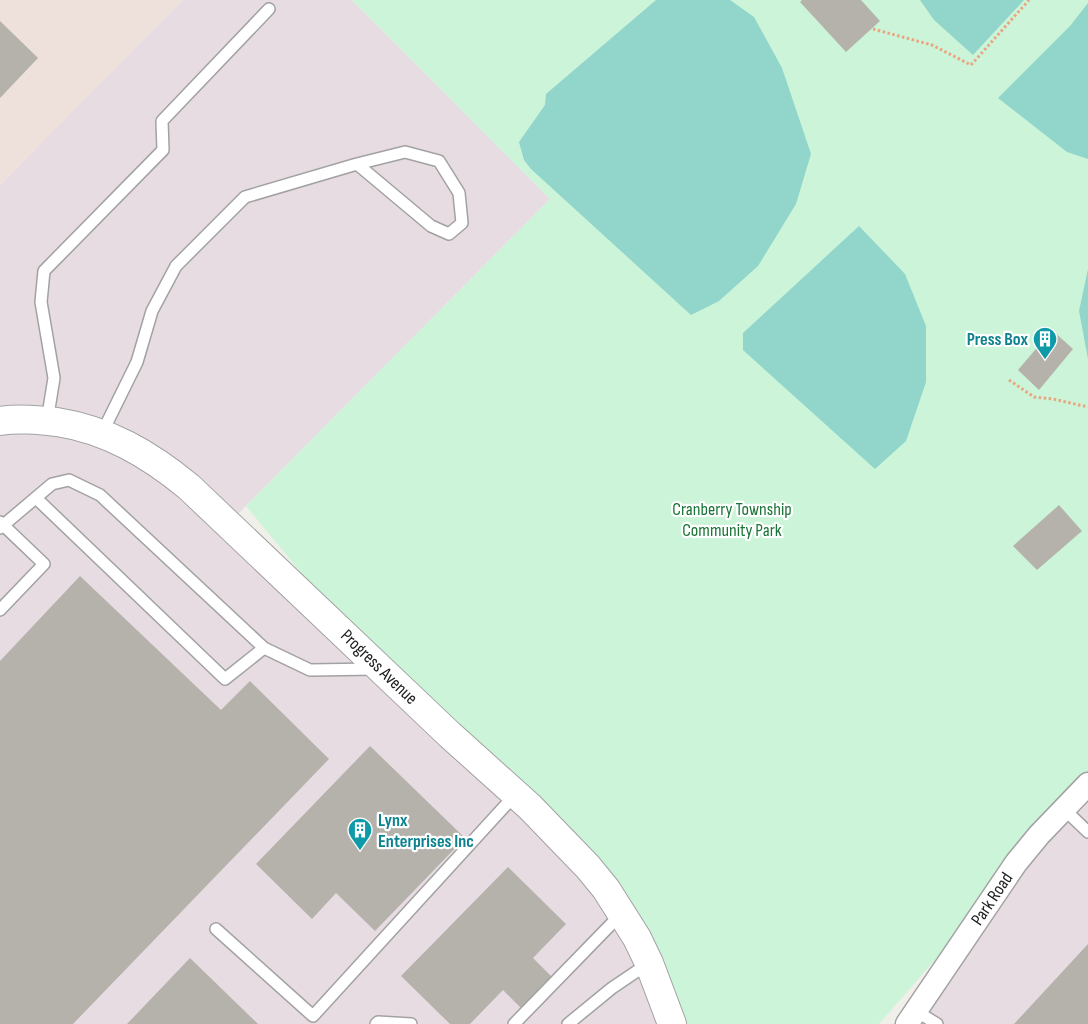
<svg xmlns="http://www.w3.org/2000/svg" width="1088" height="1024" font-family="'Sofia Sans Condensed',sans-serif">
	<style>
		.commercial { fill: #eee0da }
		.industrial { fill: #e8dce3 }
		.park { fill: #ccf4d9 }
		.pitch { fill: #91d5cb }
		.building { fill: #b5b2ac }
		.lines { fill: none; stroke-linecap: round; stroke-linejoin: round }
		.service-casing { stroke: #a2a2a2; stroke-width: 14 }
		.minor-casing { stroke: #a2a2a2; stroke-width: 25 }
		.tertiary-casing { stroke: #a2a2a2; stroke-width: 30 }
		.path { stroke: #e9a580; stroke-width: 3; stroke-dasharray: 2.5 2.5; stroke-linecap: butt }
		.service { stroke: #fff; stroke-width: 11 }
		.minor { stroke: #fff; stroke-width: 22 }
		.tertiary { stroke: #fff; stroke-width: 28 }
		.labels { text-anchor: middle; dominant-baseline: central; stroke-width: 4.5; stroke-linejoin: round; paint-order: stroke }
		.culture-label { font-size: 18px; font-weight: bold; fill: #0d838f; stroke: #fff; text-anchor: end }
		.park-label { font-size: 18px; fill: #1a7437; stroke: #fff }
		.street-label { font-size: 18px; fill: #212121; stroke: #fff }
	</style>
	<rect width="100%" height="100%" fill="#f0efe9"/>
	<polygon class="commercial" points="0,0 183,0 0,185"/>
	<g class="industrial">
		<polygon points="183,0 352,0 550,199 229,523 588,867 672,1024 0,1024 0,185"/>
		<polygon points="1088,784 1088,1024 907,1024"/>
	</g>
	<polygon class="park" points="352,0 1088,0 1088,784 879,1024 665,1024 622,913 380,668 246,506 550,199"/>
	<g class="pitch">
		<polygon points="656,0 730,0 754,17 782,68 811,154 796,204 758,266 719,301 691,315 531,169 524,160 519,142 545,105 546,94"/>
		<polygon points="920,0 1024,0 973,55 934,20"/>
		<polygon points="1088,3 1088,159 1067,152 998,98 1070,26"/>
		<polygon points="859,226 905,274 926,326 926,382 906,441 875,469 743,350 743,333"/>
		<polygon points="1088,269 1088,359 1079,311"/>
	</g>
	<g class="building">
		<polygon points="802,0 861,0 880,21 846,52 800,2"/>
		<polygon points="0,21 38,58 0,98"/>
		<polygon points="1052,330 1073,349 1039,390 1018,370"/>
		<polygon points="1059,505 1082,531 1037,570 1013,546"/>
		<polygon points="80,576 221,710 250,681 329,759 73,1024 0,1024 0,661"/>
		<polygon points="370,746 465,838 375,931 336,893 312,919 256,864"/>
		<polygon points="508,867 566,924 533,958 552,977 521,1008 503,990 470,1024 450,1024 401,976"/>
		<polygon points="1088,944 1088,1024 1014,1024"/>
		<polygon points="190,958 258,1024 127,1024"/>
	</g>
	<g class="lines">
		<defs>
			<g id="service">
				<polyline points="47,421 54,378 41,302 44,271 163,150 162,121 269,9"/>
				<polyline points="102,433 137,362 152,311 176,266 245,197 357,164 405,152 439,161 459,193 462,223 449,234 431,226 357,164"/>
				<polyline points="36,498 225,679 264,648"/>
				<polyline points="0,522 44,564 0,610"/>
				<polyline points="0,528 52,484 69,480 100,495 264,648 310,670 376,669"/>
				<polyline points="1064,809 1088,832"/>
				<polyline points="216,929 313,1016 515,795"/>
				<polyline points="916,1011 937,1024"/>
				<polyline points="376,1024 378,1022 411,1024"/>
				<polyline points="514,1024 622,913"/>
				<polyline points="568,1024 612,988 649,963"/>
			</g>
			<polyline id="minor" points="907,1024 1016,863 1039,835 1088,784"/>
			<path id="tertiary" d="M0 421C19 418 38 420 57 422 108 430 149 454 189 487L450 735 530 807 588 867 606 889 637 938 649 963 672 1024"/>
		</defs>
		<use href="#service" class="service-casing"/>
		<use href="#minor" class="minor-casing"/>
		<use href="#tertiary" class="tertiary-casing"/>
		<g class="path">
			<polyline points="873,29 932,45 971,65 1029,0"/>
			<polyline points="1009,380 1034,397 1053,399 1088,407"/>
		</g>
		<use href="#service" class="service"/>
		<use href="#minor" class="minor"/>
		<use href="#tertiary" class="tertiary"/>
	</g>
	<defs>
		<symbol id="building-pin" viewBox="-11 -11 22 30"><path d="M0 17L-7.5 6A9.5 9.5 0 1 1 7.5 6Z" fill="#0f9aa8" stroke="#fff"/><path d="M-4-6H4V6H1V3H-1V6H-4ZM-2.5-4.3h1.7v1.8h-1.7ZM.8-4.3h1.7v1.8H.8ZM-2.5-1h1.7V.8h-1.7ZM.8-1h1.7V.8H.8Z" fill="#fff"/></symbol>
	</defs>
	<g fill-rule="evenodd">
		<use href="#building-pin" x="1031" y="325" width="28" height="38"/>
		<use href="#building-pin" x="346" y="816" width="28" height="38"/>
	</g>
	<g class="labels">
		<g class="culture-label">
			<text x="1028" y="339">Press Box</text>
			<text x="378" y="820" text-anchor="start">Lynx<tspan x="378" dy="21">Enterprises Inc</tspan></text>
		</g>
		<g class="park-label">
			<text x="732" y="509">Cranberry Township<tspan x="732" dy="21">Community Park</tspan></text>
		</g>
		<g class="street-label">
			<text transform="translate(379 667) rotate(44)">Progress Avenue</text>
			<text transform="translate(992 899) rotate(-56)">Park Road</text>
		</g>
	</g>
</svg>
